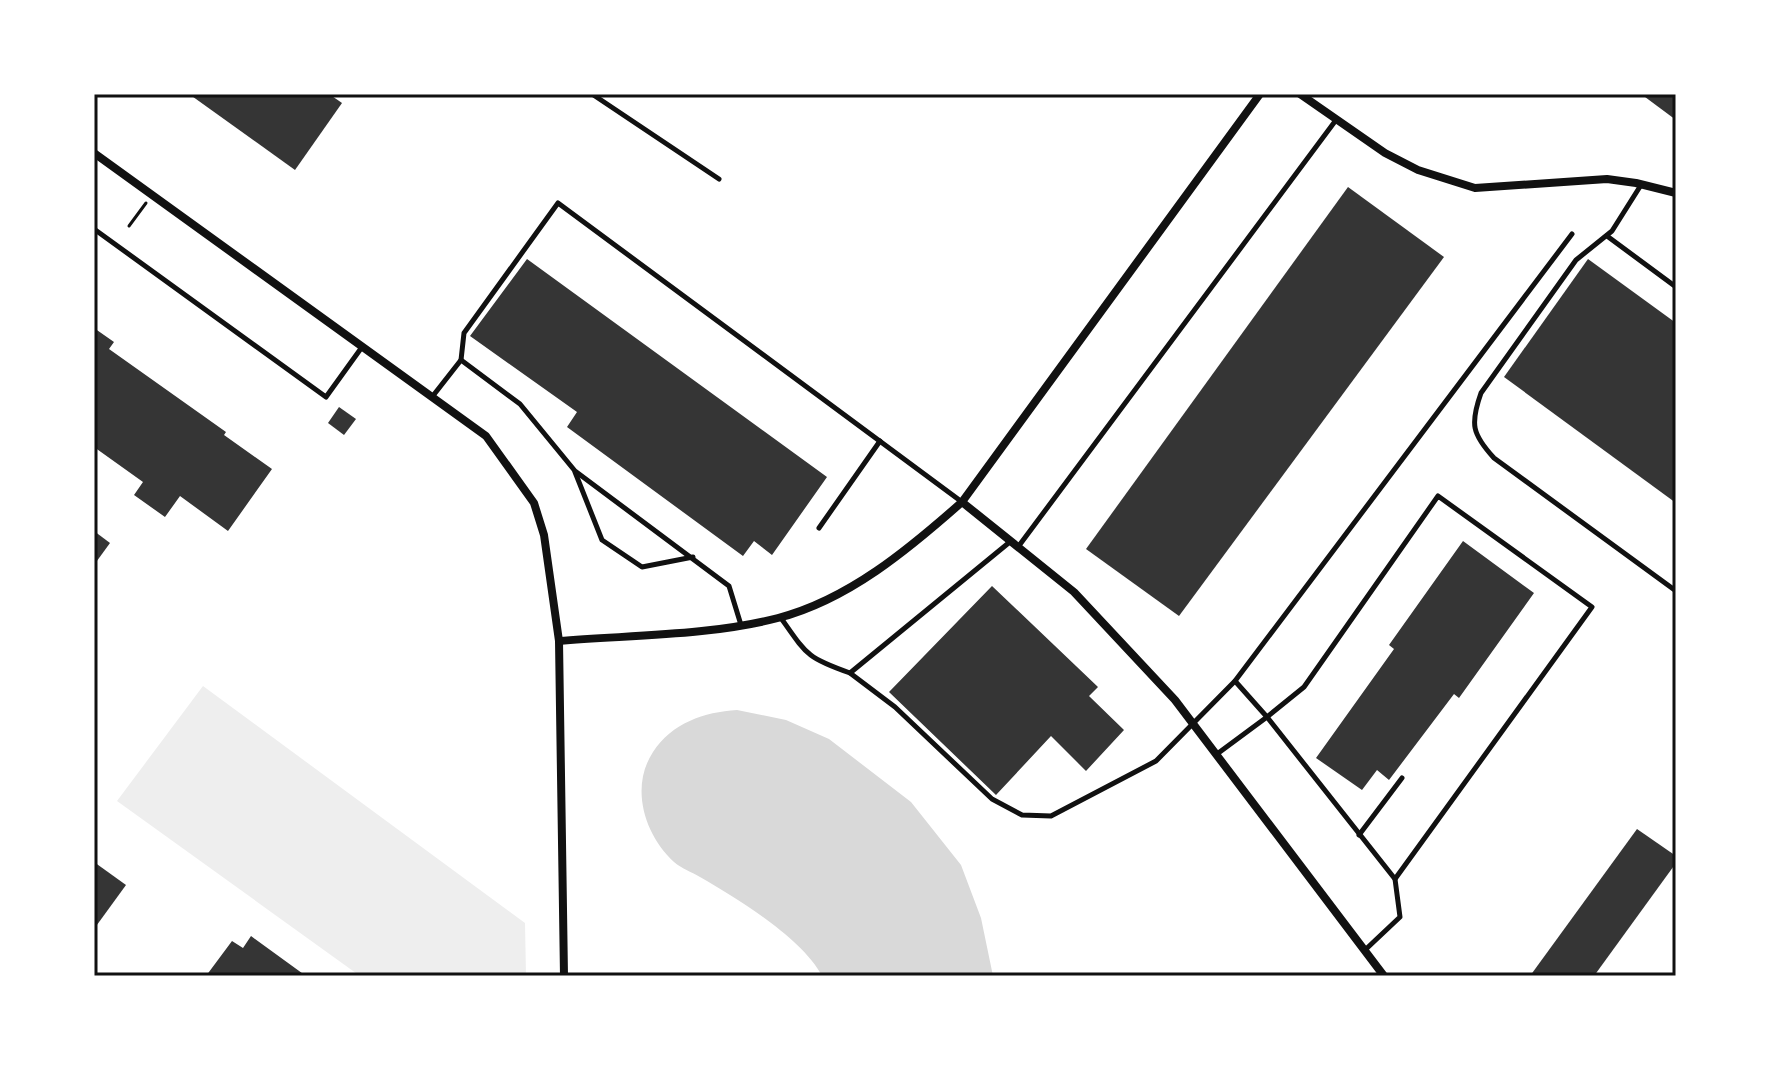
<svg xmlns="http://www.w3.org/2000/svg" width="1770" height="1070" font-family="'DM Sans',sans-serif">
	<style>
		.green { fill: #eee }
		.water { fill: #d9d9d9 }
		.building { fill: #353535 }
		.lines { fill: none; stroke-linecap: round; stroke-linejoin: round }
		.path { stroke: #111; stroke-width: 3 }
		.service { stroke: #111; stroke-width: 5 }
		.minor { stroke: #111; stroke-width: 8 }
		.neatline { fill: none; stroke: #111; stroke-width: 3 }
	</style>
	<rect width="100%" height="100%" fill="#fff"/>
	<polygon class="green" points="203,686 525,923 526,976 360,976 117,801"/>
	<path class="water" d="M737 710 786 720 829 739 911 802 961 865 981 918 993 976H822C802 938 738 899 700 877 692 872 682 869 674 862 644 834 630 787 653 752 672 723 704 712 737 710Z"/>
	<g class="building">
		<polygon points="189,94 329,94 342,103 295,170"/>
		<polygon points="1641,94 1676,94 1676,120"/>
		<polygon points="1348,187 1444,257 1179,616 1086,549"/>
		<polygon points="527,259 827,477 772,555 754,541 743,556 567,427 577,412 470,336"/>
		<polygon points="1588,259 1676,323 1676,503 1504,377"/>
		<polygon points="94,328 114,342 109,349 226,432 224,435 272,469 228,531 180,496 165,517 134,495 143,482 94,447"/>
		<polygon points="339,407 356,419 344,435 328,423"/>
		<polygon points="94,531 110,543 94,565"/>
		<polygon points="1463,541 1534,593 1459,698 1454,694 1389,780 1377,770 1362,790 1316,758 1394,649 1389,645"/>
		<polygon points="992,586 1098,687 1089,696 1124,730 1086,771 1051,736 996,795 889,692"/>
		<polygon points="1637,829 1676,856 1676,863 1594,976 1530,976"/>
		<polygon points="94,862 126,885 94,929"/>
		<polygon points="251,936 306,976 206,976 232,941 243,948"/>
	</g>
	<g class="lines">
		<polyline class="path" points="129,226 146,203"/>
		<g class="service">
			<polyline points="592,94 719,179"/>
			<path d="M1641 185 1612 231 1576 260 1481 393C1470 424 1472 434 1494 458L1676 591"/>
			<polyline points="94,229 326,397 362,347"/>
			<polyline points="1607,236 1676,287"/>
			<polyline points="461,360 464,333 558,203 962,502"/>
			<polyline points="432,397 461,360 520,404 575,471 729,586 741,625"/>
			<polyline points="575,472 602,540 642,567 693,557"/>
			<polyline points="819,528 880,441"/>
			<polyline points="1018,547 1336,120"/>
			<path d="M781 618C807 655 807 658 850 673L1011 541"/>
			<polyline points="850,673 895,707 992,799 1022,815 1051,816 1156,761 1235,681 1572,234"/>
			<polyline points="1217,754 1267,717 1395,879 1592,607 1438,496 1304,687 1267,717 1235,681"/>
			<polyline points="1359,835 1402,778"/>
			<polyline points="1365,950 1400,917 1395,879"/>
		</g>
		<g class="minor">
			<polyline points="1300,94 1385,153 1418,170 1475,188 1607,179 1636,183 1676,193"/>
			<polyline points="94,153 486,436 534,503 544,535 559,641 564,976"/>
			<polyline points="962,502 1074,592 1175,700 1384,976"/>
			<path d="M559 641C631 635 708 636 778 618 848 600 909 549 962 502L1260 94"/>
		</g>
	</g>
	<rect width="1770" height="1070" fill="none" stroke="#ffffff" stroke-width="192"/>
	<rect x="96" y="96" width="1578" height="878" class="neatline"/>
</svg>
